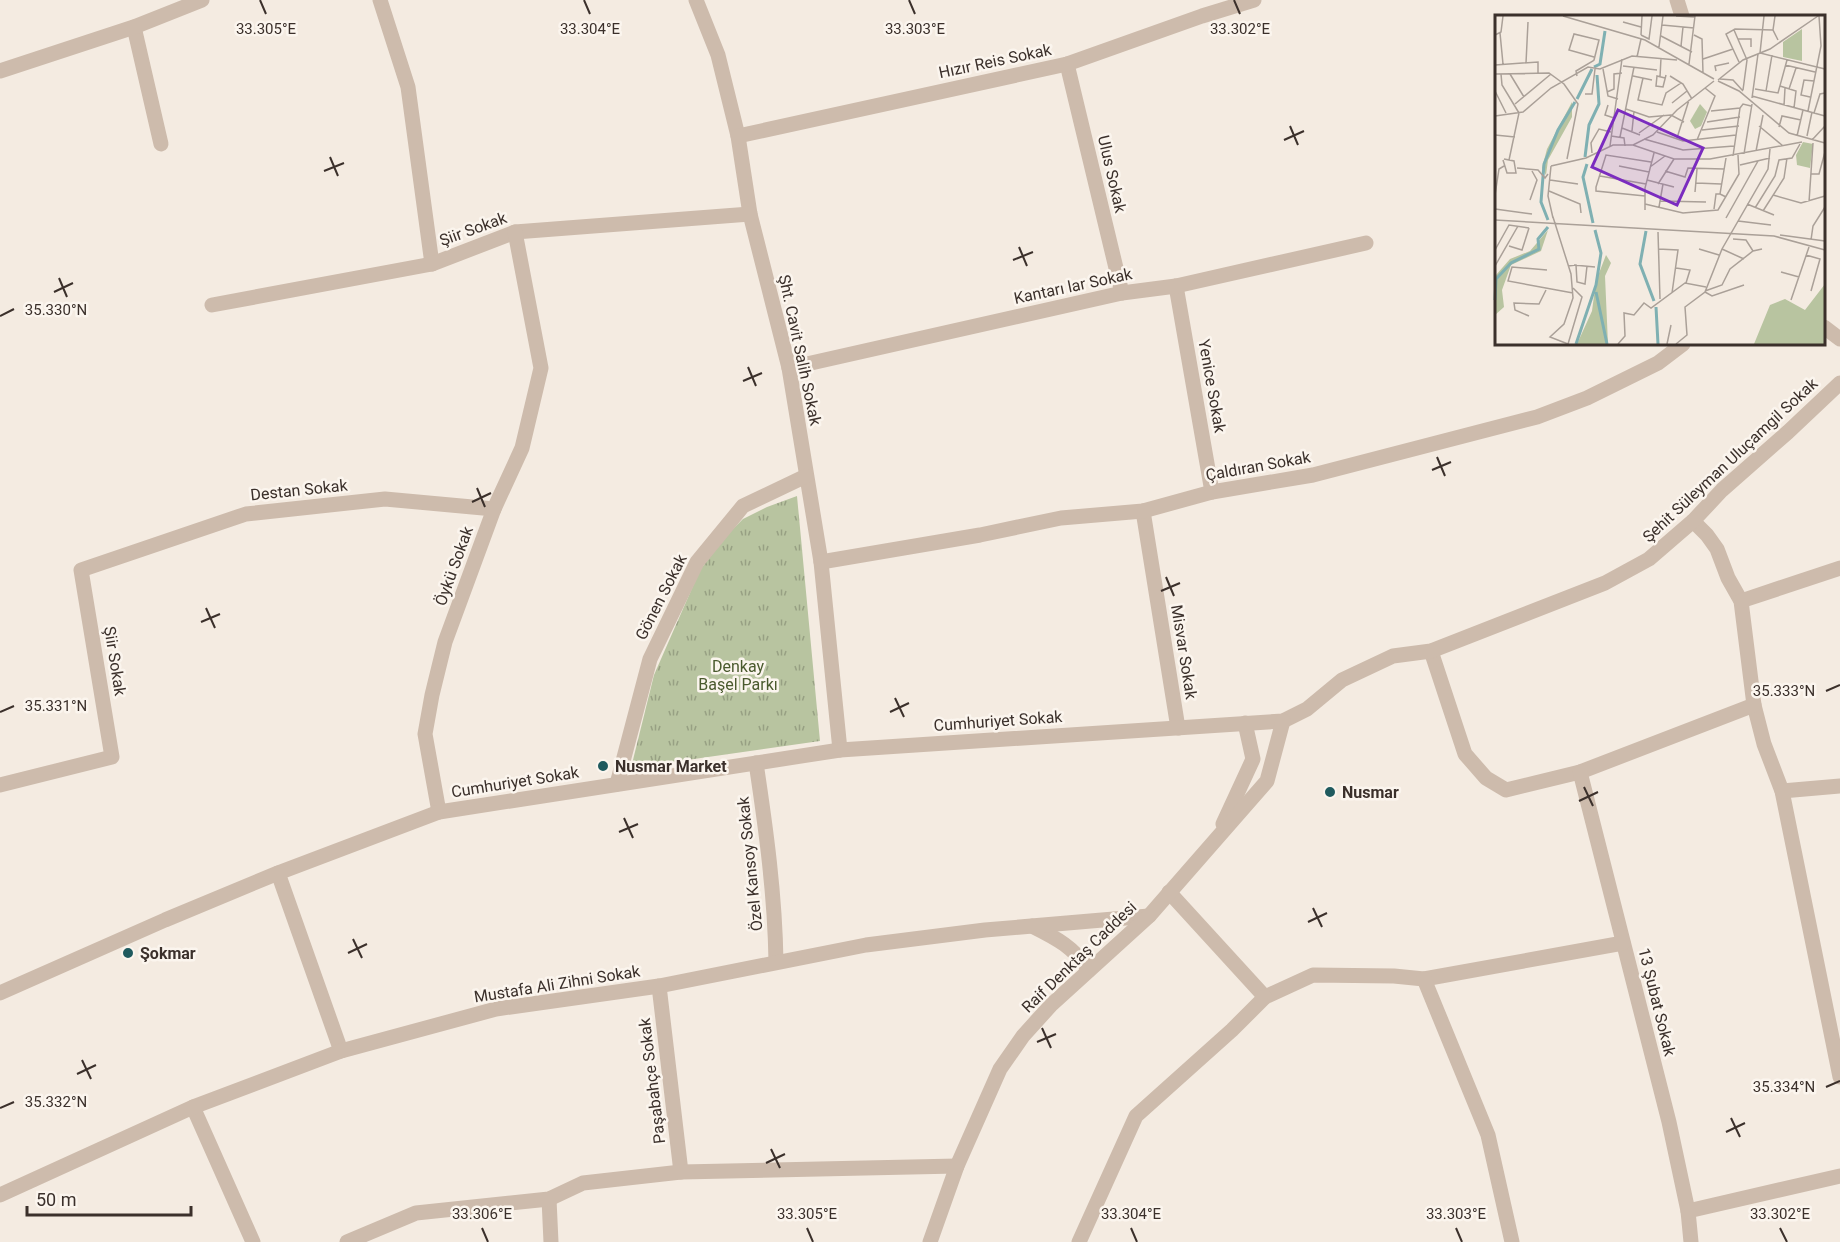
<svg xmlns="http://www.w3.org/2000/svg" width="1840" height="1242" font-family="Roboto,sans-serif">
	<style>
		.grass { fill: url(#grass-tufts) }
		.lines { fill: none; stroke-linecap: round; stroke-linejoin: round }
		.minor { stroke: #cdbbac; stroke-width: 15 }
		.ticks { fill: none; stroke: #3b302b; stroke-width: 2 }
		.poi-dot { fill: #1f5a5e; stroke: #fbf5ee; stroke-width: 2 }
		.labels { text-anchor: middle; dominant-baseline: central; stroke-width: 5; stroke-linejoin: round; paint-order: stroke }
		.street-label { font-size: 16px; fill: #3b302b; stroke: #fbf5ee }
		.park-label { font-size: 16px; fill: #4a5a2e; stroke: #fbf5ee }
		.poi-label { font-size: 16px; font-weight: bold; fill: #3b302b; stroke: #fbf5ee; text-anchor: start }
		.inset-river { fill: none; stroke: #7fb0b2; stroke-width: 3 }
		.inset-road { fill: none; stroke: #aaa098; stroke-width: 1.5 }
		.view { fill: #7b2cbf; fill-opacity: 0.15; stroke: #7b2cbf; stroke-width: 3 }
		.inset-edge { fill: none; stroke: #3b302b; stroke-width: 3 }
		.ticks-label { font-size: 15px; text-anchor: middle; fill: #3b302b; stroke: #fbf5ee; stroke-width: 5; stroke-linejoin: round; paint-order: stroke }
	</style>
	<defs>
		<pattern id="grass-tufts" width="24" height="20" patternUnits="userSpaceOnUse" patternTransform="scale(1.5)"><rect width="24" height="20" fill="#b8c4a0"/><path d="M3 7l-1-3M5 7V3M7 7l1-3M15 17l-1-3M17 17v-4M19 17l1-3" fill="none" stroke="#97a083"/></pattern>
	</defs>
	<rect width="100%" height="100%" fill="#f4ebe1"/>
	<polygon class="grass" points="797,496 820,741 631,768 654,675 700,570 725,537 743,519 767,507"/>
	<g class="lines">
		<g class="minor">
			<polyline points="380,0 408,87 432,264"/>
			<polyline points="696,0 718,55 738,136 750,214 789,368 821,562 840,750"/>
			<polyline points="1677,0 1682,16"/>
			<polyline points="134,27 161,144"/>
			<polyline points="1067,64 1122,293"/>
			<polyline points="0,71 134,27 202,0"/>
			<polyline points="738,136 1067,64 1202,16 1254,0"/>
			<polyline points="1176,286 1212,492"/>
			<polyline points="212,305 432,264 515,232 750,214"/>
			<polyline points="1824,327 1840,339"/>
			<polyline points="789,368 1122,293 1176,286 1366,243"/>
			<polyline points="1143,511 1178,728"/>
			<polyline points="1693,521 1707,535 1717,549 1728,578 1741,601 1754,705 1764,744 1782,791 1840,1077"/>
			<polyline points="821,562 980,535 1061,518 1143,511 1212,492 1313,475 1537,417 1587,398 1658,363 1683,344"/>
			<polyline points="1741,601 1840,568"/>
			<polyline points="1431,651 1465,754 1486,778 1506,790 1580,772 1754,705"/>
			<path d="M756 763C766 829 775 895 776 962"/>
			<polyline points="1580,772 1669,1122 1688,1211 1691,1242"/>
			<polyline points="617,784 650,659 697,562 743,506 806,476"/>
			<polyline points="0,785 112,757 81,570 246,514 385,499 494,509"/>
			<polyline points="1782,791 1840,786"/>
			<polyline points="439,812 425,734 432,695 445,642 494,509 522,448 541,368 515,232"/>
			<polyline points="1223,824 1253,759 1245,723"/>
			<polyline points="278,873 341,1051"/>
			<polyline points="1169,892 1265,997 1313,975 1394,976 1424,979 1623,943"/>
			<path d="M1032 926C1058 939 1073 947 1089 970"/>
			<polyline points="1424,979 1488,1135 1512,1242"/>
			<polyline points="659,986 681,1172"/>
			<polyline points="0,993 165,920 278,873 439,812 840,750 1283,721 1307,709 1342,680 1393,656 1431,651 1605,583 1649,559 1693,521 1722,490 1788,432 1840,383"/>
			<polyline points="193,1107 253,1242"/>
			<polyline points="0,1195 193,1107 341,1051 496,1009 659,986 866,945 985,930 1149,916"/>
			<polyline points="549,1199 551,1242"/>
			<polyline points="1688,1211 1840,1176"/>
			<polyline points="347,1242 416,1213 549,1199 583,1183 681,1172 957,1166"/>
			<polyline points="930,1242 957,1166 1000,1069 1023,1036 1051,1005 1149,916 1267,781 1283,721"/>
			<polyline points="1079,1242 1136,1116 1232,1030 1265,997"/>
		</g>
	</g>
	<path class="ticks" d="M260 0 266 14M584 0 590 14M909 0 915 14M1234 0 1240 14M1290 126 1298 145M1284 140 1304 131M330 157 338 176M324 171 344 163M1019 247 1027 266M1013 260 1033 252M59 278 67 297M54 292 73 283M0 316 14 309M748 367 756 386M743 381 762 373M1437 457 1445 476M1432 470 1451 462M477 488 485 507M472 502 491 493M1166 577 1174 596M1161 591 1180 583M206 608 215 628M201 622 220 614M1826 691 1840 685M895 698 904 717M0 712 14 706M890 712 909 703M1584 787 1593 806M1579 801 1598 792M624 818 633 838M619 832 638 824M1313 908 1322 927M1308 922 1327 913M353 939 362 958M348 953 367 944M1042 1028 1051 1048M1037 1042 1056 1034M82 1060 91 1079M77 1074 96 1065M1826 1087 1840 1081M0 1108 14 1102M1731 1118 1740 1137M1726 1132 1745 1123M771 1149 780 1168M766 1163 785 1154M482 1228 488 1242M807 1228 813 1242M1131 1228 1137 1242M1456 1228 1462 1242M1780 1228 1787 1242"/>
	<g class="poi-dot">
		<circle cx="603" cy="766" r="6"/>
		<circle cx="1330" cy="792" r="6"/>
		<circle cx="128" cy="953" r="6"/>
	</g>
	<g class="labels">
		<g class="street-label">
			<text transform="translate(995 61) rotate(-12)">Hızır Reis Sokak</text>
			<text transform="translate(1112 174) rotate(77)">Ulus Sokak</text>
			<text transform="translate(473 229) rotate(-20)">Şiir Sokak</text>
			<text transform="translate(1073 286) rotate(-12)">Kantarı lar Sokak</text>
			<text transform="translate(800 350) rotate(78)">Şht. Cavit Salih Sokak</text>
			<text transform="translate(1212 386) rotate(80)">Yenice Sokak</text>
			<text transform="translate(1730 460) rotate(-43)">Şehit Süleyman Uluçamgil Sokak</text>
			<text transform="translate(1258 466) rotate(-10)">Çaldıran Sokak</text>
			<text transform="translate(299 490) rotate(-6)">Destan Sokak</text>
			<text transform="translate(454 566) rotate(-70)">Öykü Sokak</text>
			<text transform="translate(661 597) rotate(-63)">Gönen Sokak</text>
			<text transform="translate(1184 652) rotate(81)">Misvar Sokak</text>
			<text transform="translate(115 661) rotate(81)">Şiir Sokak</text>
			<text transform="translate(998 721) rotate(-4)">Cumhuriyet Sokak</text>
			<text transform="translate(515 782) rotate(-9)">Cumhuriyet Sokak</text>
			<text transform="translate(750 864) rotate(-96)">Özel Kansoy Sokak</text>
			<text transform="translate(1079 957) rotate(-44)">Raif Denktaş Caddesi</text>
			<text transform="translate(557 984) rotate(-9)">Mustafa Ali Zihni Sokak</text>
			<text transform="translate(1657 1002) rotate(76)">13 Şubat Sokak</text>
			<text transform="translate(652 1081) rotate(-97)">Paşabahçe Sokak</text>
		</g>
		<g class="park-label">
			<text x="738" y="666">Denkay<tspan x="738" dy="18">Başel Parkı</tspan></text>
		</g>
		<g class="poi-label">
			<text x="615" y="766">Nusmar Market</text>
			<text x="1342" y="792">Nusmar</text>
			<text x="140" y="953">Şokmar</text>
		</g>
	</g>
	<g transform="translate(1495 15)">
		<rect width="330" height="330" fill="#f4ebe1"/>
		<path d="M307 14V46L288 42V27ZM308 127 318 129 315 153 302 150 301 140Z" fill="#b8c4a0"/>
		<path d="M77 87V102L53 145 51 160 47 153 52 134ZM53 215 46 236 16 250 7 275 9 292 0 300 1 260 15 244 35 236ZM111 240 116 248 110 261 113 329H82L97 296 101 266ZM330 269V329H259L275 290 290 284 310 295Z" fill="#b8c4a0"/>
		<path d="M205 89 212 97 206 111 200 114 195 106Z" fill="#b8c4a0"/>
		<path class="inset-river" d="M99 52 105 49 110 16M82 84 97 54M90 142 94 110 104 89 102 60M92 149 88 162 98 208M53 205 46 187 49 149 63 115 80 87M151 216 145 249 159 286M101 277 112 329M0 285 1 264 16 248 44 234 43 224 53 212M161 292 163 329M81 329 101 270 106 238 100 215"/>
		<path class="inset-road" d="M68 1 150 25 219 64M181 1 200 2M269 1 265 38 330 54M280 1 278 15 283 25M128 7 146 12M167 10 199 13M239 15 252 45 248 75M5 18 8 49M0 20 6 17 8 1M146 20 154 24 157 1M146 20 147 1M199 20 207 24 208 58M166 21 197 37M243 24H256V32M186 31 188 12M164 32 168 1M142 42 146 24M208 44 238 34M244 47 231 19 240 14 278 15M31 48 33 7M194 49 200 1M0 50 43 47V58M290 50 320 57M128 51 162 55M108 54 113 81 123 84M221 56 220 51 234 48M0 59 54 58 69 69 83 89 72 144M6 59 7 70 24 98 14 145M15 59 29 82M82 61 81 56 98 46 99 45 104 25 79 19 74 35 99 42M138 61 157 65M175 61 188 69 197 84M165 62 166 43M148 63 143 85 167 90 171 78 186 68M170 63 162 61 161 71 168 72 171 60M225 64 238 65 248 76M223 65 248 45 275 34 323 1M223 66 244 76 294 118 330 128M285 71 301 76 299 93M260 74 283 78 292 45M294 74 301 53M0 76 11 98M271 76 277 40M112 77 119 74V59L127 58M90 79H97L100 54M257 81 330 101M315 82 306 80 309 65 319 66M257 83 263 39M177 88 192 76M20 89 56 59M113 90 110 100 119 103M289 91 290 73M131 94 154 102 176 100 189 107M216 96 245 93 248 89 256 91M313 96 326 31 324 1M319 98 325 79 330 78M0 101 28 97 56 73 93 52 105 54 137 41 182 45M212 107 245 102M264 111 288 131M284 112 287 101 306 105M127 113 145 120M207 115 244 111M137 116 139 96M162 117 188 126 241 120M144 118 169 100M0 120 20 122M116 121 129 123 130 131M302 121 308 95M312 121 317 97M125 122 139 52M182 123 194 85M149 124 188 135 239 131M202 125 220 81 210 73M317 125 330 111M138 130 158 120 182 95 219 66M115 131 127 44M261 136 268 100M97 138 96 128 104 114 116 117M249 139 257 89M238 141 245 93M231 143 225 179 231 182M8 145 12 158H21L19 146 9 144M245 150 275 143M56 151 91 143 118 130H138L179 144H215L307 127M56 151 53 181 58 203M124 151 154 157M155 152 170 141M22 153 43 155 50 163 53 159M170 156 190 162 193 153 229 154M316 159H324L330 137M105 161 151 169M55 165 83 169M152 165 179 172M201 168 226 169M163 169 179 144M54 176 85 189 86 198M200 177 202 154M0 180 4 154 9 151M278 180 306 188 330 181M150 181 101 176V172L111 140 156 147M35 185 42 165 37 156M165 186 211 187M314 187 318 128M150 189 188 198 223 195 244 159 243 140M252 189 279 200M164 192 168 169M260 193 280 161 284 145 297 143 305 129M0 194 37 199M219 194 221 179H225M150 195V173L159 138M268 196 289 163 292 143M58 202 76 259 78 283 69 309 55 322 73 329M231 203 263 146M0 205 279 221 330 235M243 206 276 210M163 217 165 284M285 220 330 226M238 224 251 225 258 236M316 225 318 211 330 192M14 231 27 235 34 213M163 234 183 235 177 278M204 234 224 240M227 234 249 244M0 235 14 210 34 213M311 240 325 244 316 276M79 250 100 252M0 251 23 211M73 251 81 250 82 267 90 269 92 251M181 253 195 255 191 268M52 255 17 252 13 266 78 278M286 257 304 262M210 276 227 270 235 254 258 236 267 234M210 277 217 281 249 270M296 285 314 232M34 301 20 295 19 288 44 289 51 275M73 329 87 282 78 273M123 329 130 321 129 298 139 300 149 288 156 293 190 268 211 272M172 329 176 310M181 329 192 320 190 292 210 277 227 234 273 154 275 134"/>
		<path class="view" d="M123 95 208 133 182 190 97 152Z"/>
		<rect width="330" height="330" class="inset-edge"/>
	</g>
	<g class="ticks-label">
		<text x="266" y="34">33.305°E</text>
		<text x="590" y="34">33.304°E</text>
		<text x="915" y="34">33.303°E</text>
		<text x="1240" y="34">33.302°E</text>
		<text x="56" y="315">35.330°N</text>
		<text x="1784" y="696">35.333°N</text>
		<text x="56" y="711">35.331°N</text>
		<text x="1784" y="1092">35.334°N</text>
		<text x="56" y="1107">35.332°N</text>
		<text x="482" y="1219">33.306°E</text>
		<text x="807" y="1219">33.305°E</text>
		<text x="1131" y="1219">33.304°E</text>
		<text x="1456" y="1219">33.303°E</text>
		<text x="1780" y="1219">33.302°E</text>
	</g>
	<path d="M27 1206v9h164v-9" fill="none" stroke="#3b302b" stroke-width="3"/>
	<text x="36" y="1206" font-size="18" fill="#3b302b" stroke="#fbf5ee" stroke-width="4.5" paint-order="stroke">50 m</text>
</svg>
